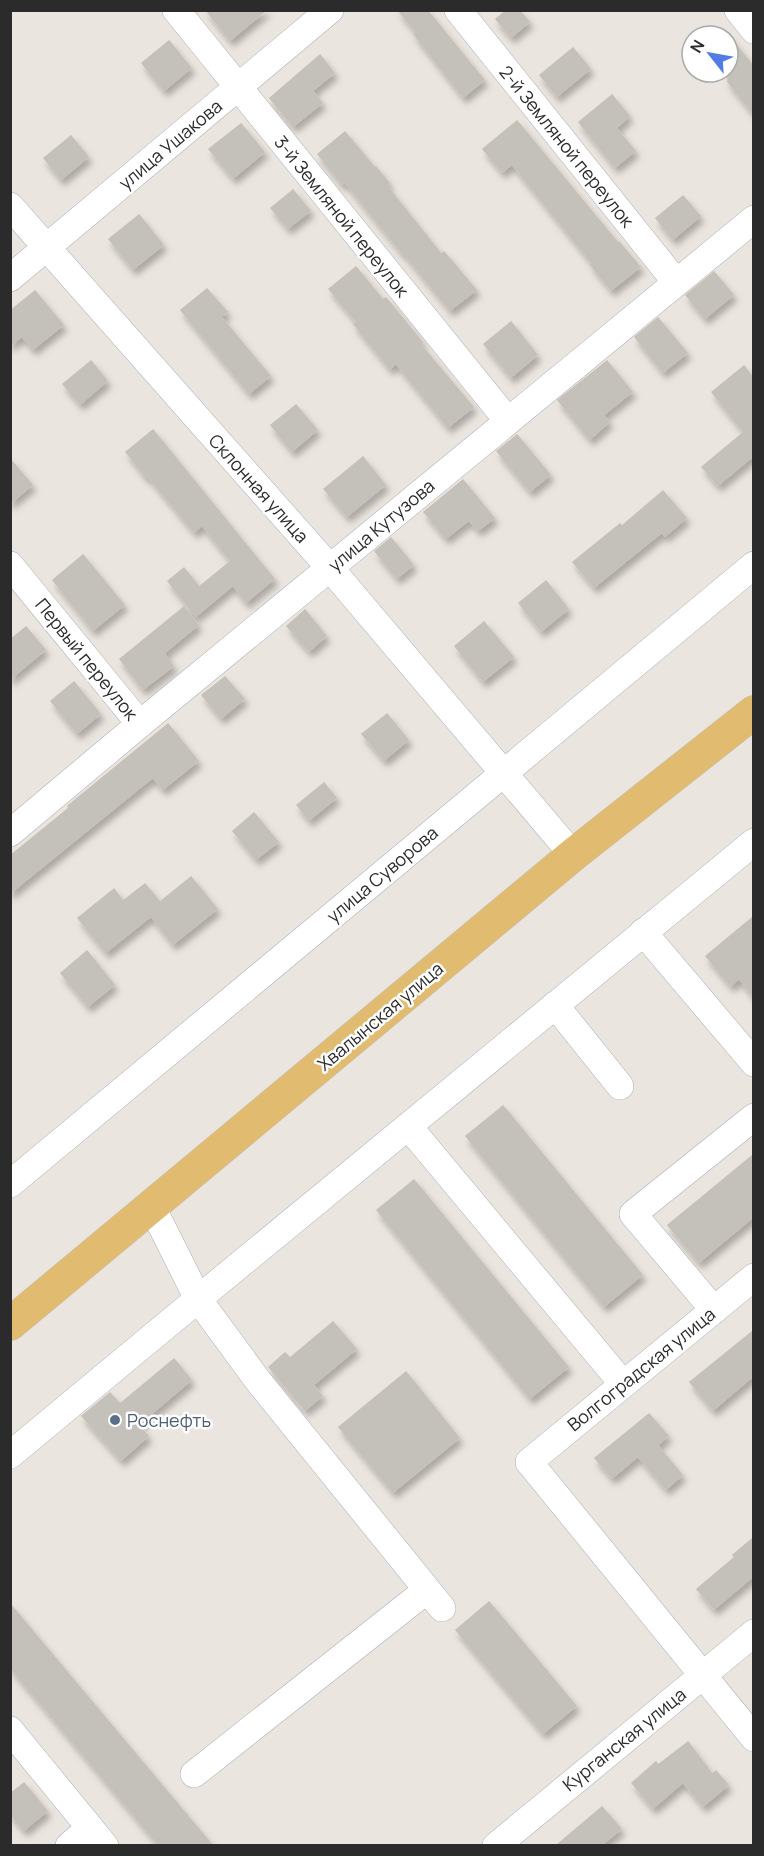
<svg xmlns="http://www.w3.org/2000/svg" width="764" height="1856" font-family="Manrope,sans-serif">
	<style>
		.building { fill: #c4c0ba; stroke: #c7c0b9; stroke-width: 1.5; filter: url(#shadow) }
		.lines { fill: none; stroke-linecap: round; stroke-linejoin: round }
		.minor-casing { stroke: #acaeb6; stroke-width: 28 }
		.major-casing { stroke: #c4c4c4; stroke-width: 34 }
		.minor { stroke: #fff; stroke-width: 27 }
		.major { stroke: #e1bb6f; stroke-width: 33 }
		.service-dot { fill: #5c6f8a; stroke: #fff; stroke-width: 2 }
		.labels { text-anchor: middle; dominant-baseline: central; stroke-width: 5; stroke-linejoin: round; paint-order: stroke }
		.street-label { font-size: 18px; fill: #2b2b2b; stroke: #fff }
		.service-label { font-size: 18px; fill: #4e5e75; stroke: #fff; text-anchor: start }
	</style>
	<defs>
		<filter id="shadow"><feDropShadow dx="3.5" dy="6" stdDeviation="3" flood-color="#0004"/></filter>
	</defs>
	<rect width="100%" height="100%" fill="#ebe5df"/>
	<g class="building">
		<polygon points="206,10 266,10 230,40"/>
		<polygon points="398,10 427,10 484,80 463,97 414,34 416,32"/>
		<polygon points="507,10 519,10 529,22 511,37 496,19"/>
		<polygon points="728,35 753,66 753,113 728,82"/>
		<polygon points="169,41 191,68 164,90 142,63"/>
		<polygon points="573,48 590,69 557,96 540,75"/>
		<polygon points="320,55 334,73 312,91 322,103 293,126 270,98"/>
		<polygon points="612,95 629,116 616,128 635,151 615,167 579,122"/>
		<polygon points="517,121 618,243 619,242 640,267 611,290 591,265 593,264 512,164 502,172 483,149"/>
		<polygon points="241,124 264,152 233,178 209,149"/>
		<polygon points="345,132 375,168 376,167 389,183 386,185 441,254 444,252 476,290 450,310 403,252 402,253 345,182 342,184 318,154"/>
		<polygon points="71,136 88,157 61,179 44,158"/>
		<polygon points="293,190 310,211 288,228 271,208"/>
		<polygon points="683,196 700,216 673,239 656,218"/>
		<polygon points="139,215 163,245 133,269 109,239"/>
		<polygon points="356,267 383,300 386,298 422,342 420,344 473,407 448,427 396,363 390,369 354,324 357,322 329,289"/>
		<polygon points="714,272 733,295 705,318 686,295"/>
		<polygon points="207,289 227,312 221,317 270,376 249,393 181,310"/>
		<polygon points="35,291 63,325 33,349 22,336 10,345 10,311"/>
		<polygon points="658,318 687,353 663,372 635,337"/>
		<polygon points="511,322 537,355 511,377 484,344"/>
		<polygon points="91,361 107,381 80,404 63,384"/>
		<polygon points="607,361 632,392 603,415 609,422 590,439 558,400"/>
		<polygon points="744,366 753,378 753,456 718,485 702,467 744,432 712,392"/>
		<polygon points="296,405 317,430 292,451 271,425"/>
		<polygon points="153,430 274,579 246,602 233,585 196,616 168,581 184,568 199,587 231,561 202,525 194,532 148,476 146,477 126,452"/>
		<polygon points="517,435 550,475 530,491 497,451"/>
		<polygon points="363,457 385,485 347,516 324,489"/>
		<polygon points="10,459 32,485 10,503"/>
		<polygon points="463,480 494,518 478,530 469,520 446,538 424,512"/>
		<polygon points="663,491 686,518 665,536 662,532 594,587 573,562 620,524 622,526"/>
		<polygon points="391,538 413,565 397,578 375,551"/>
		<polygon points="83,555 124,605 93,630 53,580"/>
		<polygon points="546,581 568,609 541,631 519,603"/>
		<polygon points="184,607 198,625 164,653 173,666 143,689 120,659"/>
		<polygon points="305,610 326,636 309,651 287,626"/>
		<polygon points="484,622 513,657 483,681 455,646"/>
		<polygon points="26,627 45,650 10,679 10,640"/>
		<polygon points="225,677 244,699 221,718 202,695"/>
		<polygon points="74,682 100,714 77,733 51,701"/>
		<polygon points="387,714 408,740 384,760 362,734"/>
		<polygon points="168,724 198,761 163,789 153,777 10,893 10,856 69,808 68,806"/>
		<polygon points="324,783 336,798 309,820 297,805"/>
		<polygon points="254,813 278,842 256,859 233,831"/>
		<polygon points="191,877 217,909 173,944 151,916 106,952 78,918 114,889 123,901 145,884 160,902"/>
		<polygon points="753,917 753,996 739,978 731,986 706,956"/>
		<polygon points="87,951 114,985 88,1006 61,973"/>
		<polygon points="503,1106 642,1275 604,1306 466,1136"/>
		<polygon points="753,1155 753,1217 699,1262 668,1225"/>
		<polygon points="414,1180 568,1367 530,1398 377,1210"/>
		<polygon points="333,1322 356,1349 313,1385 322,1396 305,1410 269,1367 285,1353 290,1358"/>
		<polygon points="753,1331 753,1376 713,1410 690,1382"/>
		<polygon points="174,1359 191,1380 138,1425 148,1436 121,1460 82,1416 110,1393 120,1404"/>
		<polygon points="406,1372 459,1438 393,1492 339,1427"/>
		<polygon points="649,1414 668,1436 657,1445 682,1475 666,1489 638,1456 612,1478 595,1458"/>
		<polygon points="753,1538 753,1579 752,1577 714,1609 697,1589 735,1557 733,1555"/>
		<polygon points="489,1602 576,1706 543,1733 456,1630"/>
		<polygon points="10,1604 212,1845 159,1845 10,1667"/>
		<polygon points="688,1742 712,1774 716,1771 728,1785 703,1806 683,1782 653,1808 632,1783 656,1762 658,1765"/>
		<polygon points="24,1783 47,1811 24,1830 10,1814 10,1794"/>
		<polygon points="602,1807 621,1829 601,1845 557,1845"/>
	</g>
	<g class="lines">
		<defs>
			<g id="minor">
				<polyline points="176,10 508,421"/>
				<polyline points="458,10 676,282"/>
				<polyline points="738,10 754,30"/>
				<polyline points="10,206 330,568 573,855"/>
				<polyline points="10,278 330,10"/>
				<polyline points="10,565 140,724"/>
				<polyline points="10,833 140,724 754,219"/>
				<polyline points="643,932 754,1063"/>
				<polyline points="555,1005 620,1086"/>
				<polyline points="408,1126 623,1384"/>
				<polyline points="10,1184 754,565"/>
				<polyline points="754,1277 529,1462 754,1738"/>
				<polyline points="714,1310 633,1214 754,1117"/>
				<polyline points="10,1455 198,1299 152,1207"/>
				<polyline points="442,1608 259,1382 198,1299 754,842"/>
				<polyline points="10,1730 105,1846"/>
				<polyline points="194,1774 427,1590"/>
				<polyline points="69,1846 90,1828"/>
				<polyline points="496,1846 754,1633"/>
			</g>
			<polyline id="major" points="10,1324 573,855 754,712"/>
		</defs>
		<use href="#minor" class="minor-casing"/>
		<use href="#major" class="major-casing"/>
		<use href="#minor" class="minor"/>
		<use href="#major" class="major"/>
	</g>
	<circle class="service-dot" cx="115" cy="1420" r="6"/>
	<g class="labels">
		<g class="street-label">
			<text transform="translate(170 144) rotate(-40)">улица Ушакова</text>
			<text transform="translate(567 146) rotate(51)">2-й Земляной переулок</text>
			<text transform="translate(342 216) rotate(51)">3-й Земляной переулок</text>
			<text transform="translate(259 488) rotate(48)">Склонная улица</text>
			<text transform="translate(381 525) rotate(-40)">улица Кутузова</text>
			<text transform="translate(87 659) rotate(51)">Первый переулок</text>
			<text transform="translate(382 874) rotate(-40)">улица Суворова</text>
			<text transform="translate(380 1016) rotate(-40)">Хвалынская улица</text>
			<text transform="translate(641 1369) rotate(-39)">Волгоградская улица</text>
			<text transform="translate(624 1739) rotate(-39)">Курганская улица</text>
		</g>
		<g class="service-label">
			<text x="127" y="1420">Роснефть</text>
		</g>
	</g>
	<rect width="764" height="1856" fill="none" stroke="#2b2b2b" stroke-width="24"/>
	<g transform="translate(710 54) rotate(301)"><circle r="28" fill="#ffffff" stroke="#aaaaaa" stroke-width="1.5"/>
	<path d="M0-4.5L10 22L0 15L-10 22Z" fill="#527ce5"/>
	<text y="-9" font-size="16" font-weight="bold" text-anchor="middle" fill="#2b2b2b">N</text>
	</g>
</svg>
